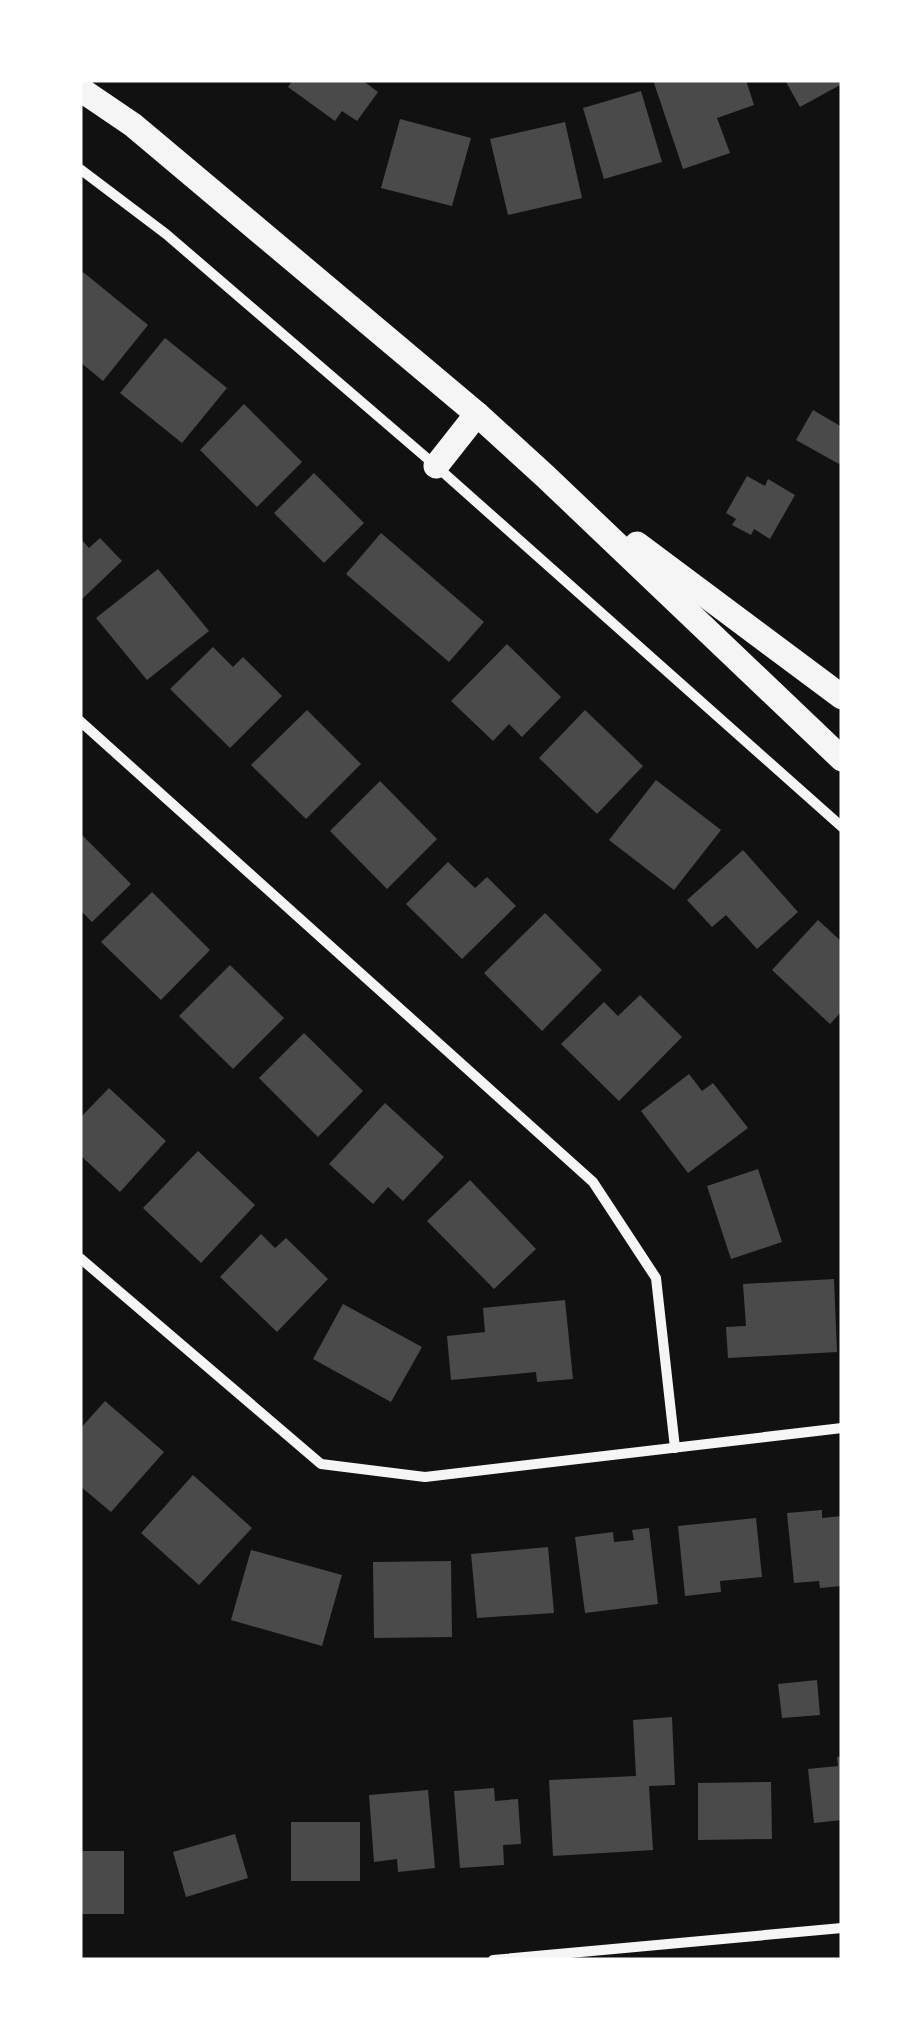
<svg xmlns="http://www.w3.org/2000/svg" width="922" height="2040" font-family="'Archivo Narrow',sans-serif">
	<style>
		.building { fill: #4a4a4a }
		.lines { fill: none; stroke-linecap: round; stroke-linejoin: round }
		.minor { stroke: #f5f5f5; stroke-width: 10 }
		.primary { stroke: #f5f5f5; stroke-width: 25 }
	</style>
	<rect width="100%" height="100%" fill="#111"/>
	<g class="building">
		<polygon points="293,80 358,80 361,82 362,80 378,92 357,121 342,111 335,121 288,87"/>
		<polygon points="653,80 746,80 754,105 717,118 730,153 683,169"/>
		<polygon points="785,80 842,80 842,84 800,107"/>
		<polygon points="641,91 662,162 604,179 583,108"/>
		<polygon points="400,119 471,138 452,206 381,188"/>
		<polygon points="565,122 582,198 508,215 490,139"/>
		<polygon points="83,272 148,325 103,381 80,362 80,277"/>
		<polygon points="165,338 227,388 182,443 120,393"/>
		<polygon points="244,404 302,462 257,507 200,450"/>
		<polygon points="813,410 842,427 842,459 839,464 796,440"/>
		<polygon points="314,473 364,523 324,563 274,513"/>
		<polygon points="747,476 765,486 768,479 795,495 770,539 754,529 751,535 732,525 736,519 726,513"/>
		<polygon points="381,533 484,622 449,662 346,574"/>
		<polygon points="80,538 89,548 100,538 122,561 80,601"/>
		<polygon points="158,569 209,631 147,680 96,618"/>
		<polygon points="507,644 561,697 522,737 509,724 493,741 451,701"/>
		<polygon points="213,647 233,667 243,657 282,696 230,748 170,689"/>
		<polygon points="307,710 361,764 306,819 251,765"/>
		<polygon points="585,710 643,766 597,814 539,758"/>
		<polygon points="656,780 721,830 674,890 609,840"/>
		<polygon points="380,781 437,839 387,889 330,831"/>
		<polygon points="80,833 131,884 92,922 80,910"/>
		<polygon points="743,850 798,912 757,949 726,915 712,927 687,900"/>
		<polygon points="448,862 475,888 487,877 516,906 462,959 406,904"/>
		<polygon points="152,892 210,950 161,1000 101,942"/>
		<polygon points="545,913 602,970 542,1031 484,973"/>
		<polygon points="818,920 842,942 842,1011 830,1024 772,970"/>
		<polygon points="230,965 284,1018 233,1069 179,1016"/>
		<polygon points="640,995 682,1037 619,1101 561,1044 604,1002 618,1016"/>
		<polygon points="304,1033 363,1091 318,1137 259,1078"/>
		<polygon points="689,1074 702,1091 713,1083 748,1128 688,1173 641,1111"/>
		<polygon points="109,1088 166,1141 120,1192 80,1155 80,1118"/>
		<polygon points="385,1103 444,1157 403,1201 388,1187 373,1204 329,1164"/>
		<polygon points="198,1151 255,1205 201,1263 143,1208"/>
		<polygon points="758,1169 782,1242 731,1259 707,1186"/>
		<polygon points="470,1180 536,1249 494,1289 427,1221"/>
		<polygon points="261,1234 275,1248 286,1238 328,1279 277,1332 220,1277"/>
		<polygon points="834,1279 837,1352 728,1358 726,1327 746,1326 743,1284"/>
		<polygon points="565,1300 573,1379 537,1382 536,1372 451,1380 447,1336 485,1332 483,1308"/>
		<polygon points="343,1304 422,1347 391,1402 313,1359"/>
		<polygon points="105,1401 164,1452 111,1512 80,1486 80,1429"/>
		<polygon points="193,1475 252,1528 199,1585 141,1533"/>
		<polygon points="822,1510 822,1518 842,1516 842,1586 820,1588 819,1581 794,1583 787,1513"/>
		<polygon points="756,1518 762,1577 720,1581 721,1592 685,1596 678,1526"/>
		<polygon points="649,1528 658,1604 585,1613 575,1537 613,1532 614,1542 634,1540 632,1530"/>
		<polygon points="548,1547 554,1613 477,1618 471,1554"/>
		<polygon points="251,1550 342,1575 322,1646 231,1620"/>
		<polygon points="451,1561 452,1637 374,1638 373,1562"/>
		<polygon points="817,1680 820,1715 782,1718 778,1684"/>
		<polygon points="672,1717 675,1785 649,1786 653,1850 553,1856 549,1780 636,1776 633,1720"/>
		<polygon points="842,1756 842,1820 814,1823 808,1769 838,1766 837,1757"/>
		<polygon points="771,1782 772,1839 698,1840 698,1783"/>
		<polygon points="494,1788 495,1801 518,1799 521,1844 503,1845 504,1865 460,1868 454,1791"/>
		<polygon points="428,1790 435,1868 398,1872 397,1859 374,1862 369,1795"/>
		<rect x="291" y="1822" width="69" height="59"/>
		<polygon points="235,1834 248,1878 186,1897 173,1852"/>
		<rect x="80" y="1851" width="44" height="63"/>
	</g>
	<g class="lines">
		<g class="minor">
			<polyline points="80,169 166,234 436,466 842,827"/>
			<polyline points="80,721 593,1182 656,1278 675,1448"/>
			<polyline points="80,1258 321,1464 425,1477 842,1428"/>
			<polyline points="493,1960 842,1928"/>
		</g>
		<g class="primary">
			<polyline points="80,89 133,125 477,414 545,476 842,759"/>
			<polyline points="436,466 477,414"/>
			<polyline points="637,544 842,697"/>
		</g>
	</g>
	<rect width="922" height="2040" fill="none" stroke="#ffffff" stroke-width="165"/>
</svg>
